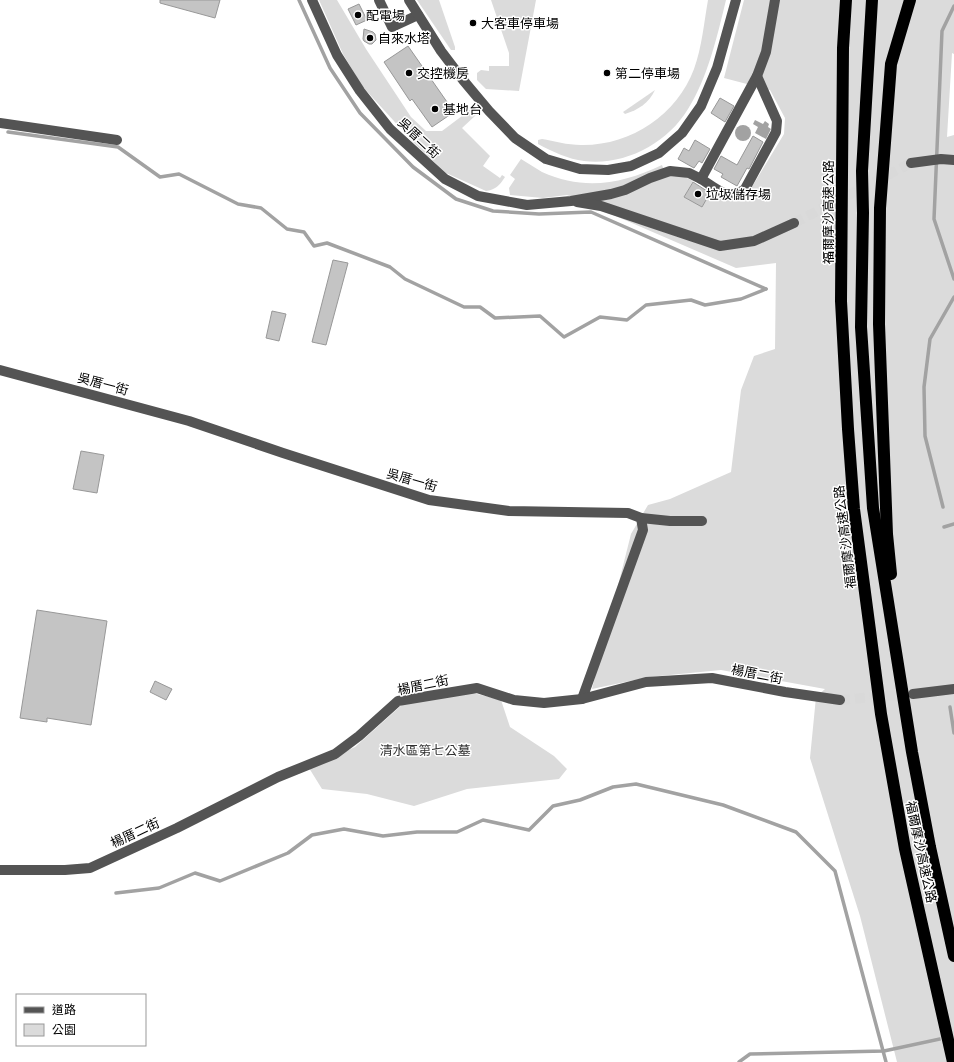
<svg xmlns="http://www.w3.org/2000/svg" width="954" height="1062" font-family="Arial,'Noto Sans TC',sans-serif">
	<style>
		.green { fill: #dbdbdb }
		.water { fill: #a2a2a2 }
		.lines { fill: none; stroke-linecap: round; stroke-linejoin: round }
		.stream { stroke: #a2a2a2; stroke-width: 3.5 }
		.building { fill: #c4c4c4; stroke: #989898 }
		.minor-tunnel { stroke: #d9d9d9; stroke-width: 10; stroke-dasharray: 10 5; stroke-linecap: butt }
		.highway-casing { stroke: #dbdbdb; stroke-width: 14 }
		.minor { stroke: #545454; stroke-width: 10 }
		.highway { stroke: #000; stroke-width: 12 }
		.poi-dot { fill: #000; stroke: #fff; stroke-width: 1.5 }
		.labels { text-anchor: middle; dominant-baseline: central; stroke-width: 3; stroke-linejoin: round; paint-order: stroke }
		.poi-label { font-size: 13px; fill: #000; stroke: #fff; text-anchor: start }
		.street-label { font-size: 13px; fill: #000; stroke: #fff }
		.park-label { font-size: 13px; fill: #323232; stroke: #fff }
	</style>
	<rect width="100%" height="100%" fill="#fff"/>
	<g class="green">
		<path d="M319 0H337L366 49 411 117 426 131H442L470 110 476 115 462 128 490 156 483 166 500 178 502 175 505 177C500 185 495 190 486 191L446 173 414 143 362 86 343 54Z"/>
		<polygon points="417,0 439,0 455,47 455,50 451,50"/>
		<polygon points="491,0 536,0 519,91 486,89 477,80 477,73 481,70 489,71 489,66 509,66 509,53"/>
		<path d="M708 0H726C717 37 708 77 688 109 667 144 624 166 584 161 568 159 553 152 538 144V140L542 139C554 141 567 145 581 145 630 146 677 115 694 69 702 47 704 22 708 0Z"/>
		<path d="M744 0H954V54L952 53 947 137 954 135V1062H897L860 916 810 758 816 697 825 689 721 670 649 677 592 689 631 534 648 505 670 499 731 472 741 390 754 356 775 349 776 263 736 268 567 195 543 198 510 195 509 188 515 179 510 175 521 159C528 163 535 168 542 172 584 191 622 184 662 165L666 176H683L693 181 684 197 702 207 711 192 728 199H740L750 190 784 134 785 118 770 90 724 78Z"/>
		<path d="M655 90C649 103 638 110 625 114L623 112Z"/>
		<polygon points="473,693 501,700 510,727 554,756 567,769 559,779 467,789 414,806 367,794 322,789 309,768 355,747 404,703"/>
	</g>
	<g class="water">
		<polygon points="755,120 763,124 765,121 769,124 768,127 771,129 766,139 755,133 758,127 753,124"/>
		<circle cx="743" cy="133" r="8"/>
	</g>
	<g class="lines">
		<g class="stream">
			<polyline points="299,0 330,68 360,113 413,167 456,199 493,211 539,214 591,212 766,289"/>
			<polyline points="954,6 942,31 934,219 954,279"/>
			<polyline points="8,132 118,147 160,177 179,174 238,204 261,208 287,229 304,232 314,246 327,243 390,267 405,279 464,307 480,307 495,318 540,316 564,337 600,317 627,320 646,305 691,300 705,305 741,299 766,289"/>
			<polyline points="943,507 925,436 924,387 930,339 954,297"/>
			<polyline points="944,527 954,524"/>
			<polyline points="950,707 954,733"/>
			<polyline points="116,893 159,888 195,873 220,881 288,853 312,835 344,829 383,836 417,832 457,832 483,820 529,830 553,806 580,800 613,787 636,784 723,805 796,832 835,871 886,1062"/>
			<polyline points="739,1062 750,1054 884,1051 954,1036"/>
		</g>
	</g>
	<g class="building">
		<polygon points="160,0 220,0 215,18 160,3"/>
		<polygon points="359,4 367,20 356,25 348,9"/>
		<polygon points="364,29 373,32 375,34 376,40 372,44 369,44 364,41 363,39"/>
		<polygon points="408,46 454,112 432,127 412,99 410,101 384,62"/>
		<polygon points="720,98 734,106 725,122 711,113"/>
		<polygon points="753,136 763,142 749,169 747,168 737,186 721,177 723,174 714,169 721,156 737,165"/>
		<polygon points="695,140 710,149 702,163 699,161 694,168 678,159 684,148 689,151"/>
		<polygon points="693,182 710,193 702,207 684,197"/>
		<polygon points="333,260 348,263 326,345 312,342"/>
		<polygon points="272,311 286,314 279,341 266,338"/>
		<polygon points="81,451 104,455 97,493 73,489"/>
		<polygon points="37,610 107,621 91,725 47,718 47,722 20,718"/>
		<polygon points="155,681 172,689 166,700 150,692"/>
	</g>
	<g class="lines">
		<g class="minor-tunnel">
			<polyline points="794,223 911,163"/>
			<polyline points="840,700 909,694"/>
		</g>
		<defs>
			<g id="highway">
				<polyline points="846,0 843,48 841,301 848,429 854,509 881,714 905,849 953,1062"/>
				<polyline points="872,0 862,171 863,213 861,327 873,508 912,752 930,847 954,956"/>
				<polyline points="891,574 887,534 879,324 880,208 891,64 910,0"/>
			</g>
		</defs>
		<use href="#highway" class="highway-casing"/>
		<g class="minor">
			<polyline points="312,0 337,55 360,91 390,129 445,179 478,196 527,205 571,201 611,194 625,190 650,178 670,171 689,173 701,179 757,76 766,52 775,0"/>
			<polyline points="379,0 392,27 418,15"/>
			<polyline points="409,0 441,51 463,80 489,111 515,138 546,159 580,169 608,170 631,166 659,153 682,133 701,106 717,68 736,0"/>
			<polyline points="0,123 117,140"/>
			<polyline points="911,163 941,159 954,160"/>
			<path d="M701 179C716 188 728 202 745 189L776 132 777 121 757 76"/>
			<polyline points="577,202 601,206 720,246 754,241 794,223"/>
			<polyline points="0,370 189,421 283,453 429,500 509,511 628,513 641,518 643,530 582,699"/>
			<polyline points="641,518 670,521 702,521"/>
			<polyline points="913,694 954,689"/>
			<polyline points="0,870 65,870 90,868 177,828 278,777 335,754 359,736 398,701 477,688 514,700 544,703 582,699 646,682 712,678 785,692 840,700"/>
		</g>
		<use href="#highway" class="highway"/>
	</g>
	<g class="poi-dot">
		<circle cx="358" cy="15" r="4"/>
		<circle cx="473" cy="23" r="4"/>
		<circle cx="370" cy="38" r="4"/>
		<circle cx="409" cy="73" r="4"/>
		<circle cx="607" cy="73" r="4"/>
		<circle cx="435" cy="109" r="4"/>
		<circle cx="698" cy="194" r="4"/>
	</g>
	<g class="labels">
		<g class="poi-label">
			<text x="366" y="15">配電場</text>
			<text x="481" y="23">大客車停車場</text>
			<text x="378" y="38">自來水塔</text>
			<text x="417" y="73">交控機房</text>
			<text x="615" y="73">第二停車場</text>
			<text x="443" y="109">基地台</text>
			<text x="706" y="194">垃圾儲存場</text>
		</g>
		<g class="street-label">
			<text transform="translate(419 138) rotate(43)">吳厝二街</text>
			<text transform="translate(828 212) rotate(-90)">福爾摩沙高速公路</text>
			<text transform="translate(103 384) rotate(15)">吳厝一街</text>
			<text transform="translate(412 480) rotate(16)">吳厝一街</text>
			<text transform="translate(845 537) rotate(-97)">福爾摩沙高速公路</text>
			<text transform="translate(757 674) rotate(11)">楊厝二街</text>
			<text transform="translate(423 685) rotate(-12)">楊厝二街</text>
			<text transform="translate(135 833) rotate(-25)">楊厝二街</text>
			<text transform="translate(921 852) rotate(78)">福爾摩沙高速公路</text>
		</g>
		<g class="park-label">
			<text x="425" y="750">清水區第七公墓</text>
		</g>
	</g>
	<rect x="16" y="994" width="130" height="52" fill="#ffffff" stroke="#999999"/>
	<rect x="24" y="1007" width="20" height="6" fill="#545454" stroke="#999999"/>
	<text x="52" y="1014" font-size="12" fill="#000000">道路</text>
	<rect x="24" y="1024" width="20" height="12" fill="#dbdbdb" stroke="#999999"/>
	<text x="52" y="1034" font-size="12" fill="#000000">公園</text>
</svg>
